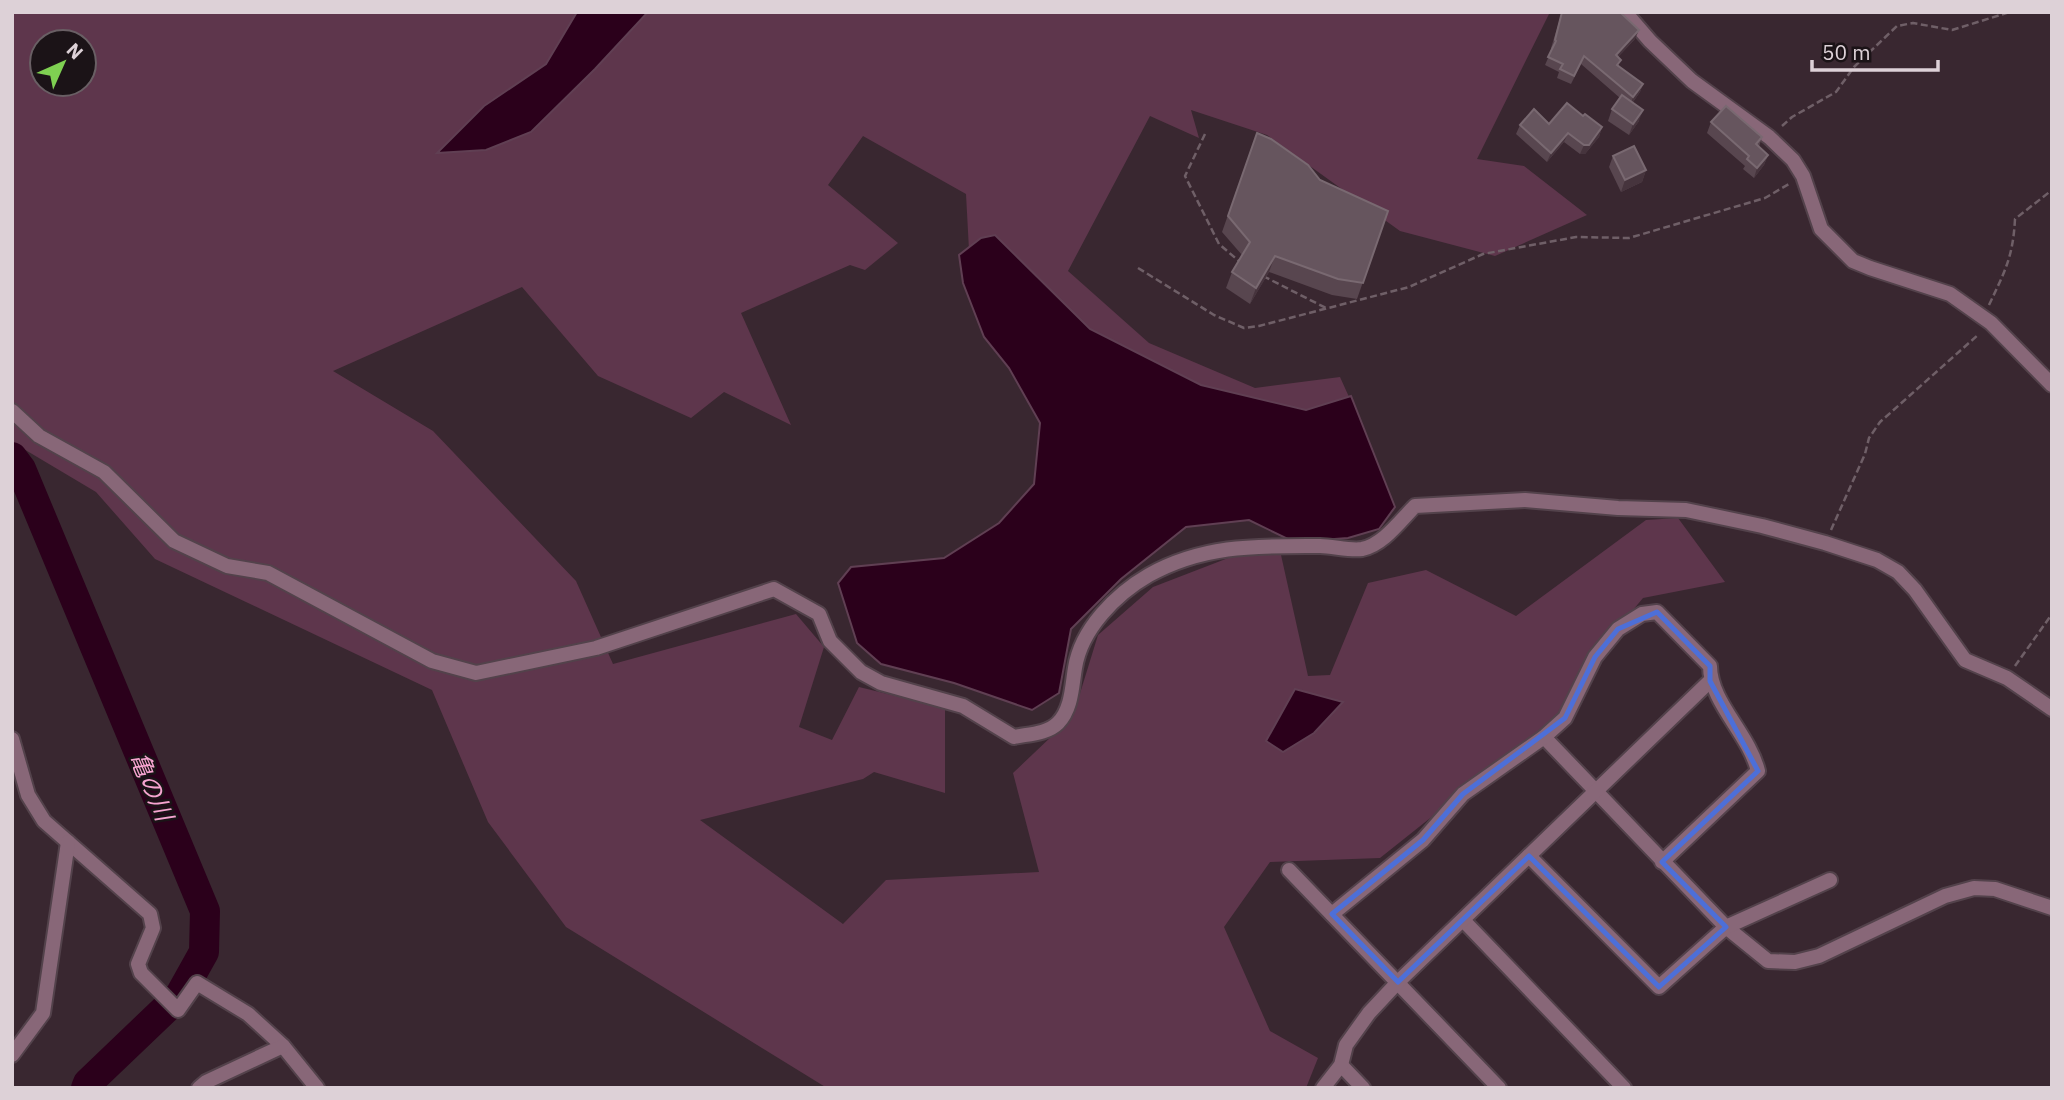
<svg xmlns="http://www.w3.org/2000/svg" width="2064" height="1100" font-family="'IBM Plex Sans','Noto Sans JP',sans-serif">
	<style>
		.green { fill: #5e364c; fill-rule: evenodd }
		.water { fill: #2b001b; stroke: #603f53; stroke-width: 2 }
		.lines { fill: none; stroke-linecap: round; stroke-linejoin: round }
		.river { stroke: #2b001b; stroke-width: 30 }
		.street-casing { stroke: #53424b; stroke-width: 18 }
		.path { stroke: #6f5f67; stroke-width: 2.5; stroke-dasharray: 7 3.5; stroke-linecap: butt }
		.street { stroke: #886778; stroke-width: 14 }
		.wall { fill: #58464f }
		.shaded-wall { fill: #46343d }
		.building { fill: #66555e; stroke: #796971; stroke-width: 2 }
		.marked { fill: none; stroke: #4d6fd8; stroke-width: 5; stroke-linejoin: round }
		.labels { text-anchor: middle; dominant-baseline: central; stroke-width: 5; stroke-linejoin: round; paint-order: stroke }
		.water-label { font-size: 24px; font-style: italic; fill: #f6a4d0; stroke: #1b1317 }
	</style>
	<rect width="100%" height="100%" fill="#392730"/>
	<path class="green" d="M12 12H1550L1477 159 1524 166 1587 215 1495 256 1400 231 1267 135 1191 110 1199 138 1150 116 1068 271 1149 343 1255 388 1340 377 1354 408 1258 428 1086 351 969 250 966 194 863 136 828 185 898 243 865 270 850 265 741 313 791 425 724 392 691 418 598 376 522 287 333 371 433 431 576 581 613 664 796 614 824 647 799 727 832 740 859 687 945 708V793L874 772 863 779 700 820 843 924 886 880 1039 872 1013 773 1073 716 1098 635 1153 587 1236 555H1281L1308 676 1330 675 1368 583 1426 570 1516 616 1646 520 1678 518 1725 582 1643 598 1577 677 1556 718 1380 858 1270 862 1224 927 1270 1031 1318 1058 1306 1088H827L566 927 488 822 432 690 155 559 96 492 12 442ZM42 42H84V84H42Z"/>
	<g class="water">
		<polygon points="577,12 648,12 595,69 531,132 486,150 437,153 484,106 546,64"/>
		<polygon points="995,235 1090,329 1201,385 1306,410 1351,396 1395,507 1379,529 1348,538 1294,542 1249,520 1186,527 1121,579 1071,629 1059,693 1032,710 954,683 881,664 857,643 838,583 851,567 944,558 999,523 1034,484 1040,423 1009,368 984,337 963,283 959,255 981,238"/>
		<polygon points="1295,689 1343,702 1314,733 1283,752 1266,741"/>
	</g>
	<g class="lines">
		<polyline class="river" points="12,457 21,469 205,911 204,952 180,995 88,1083 86,1088"/>
		<defs>
			<g id="street">
				<polyline points="1625,12 1650,41 1692,81 1769,137 1793,160 1803,176 1821,229 1853,261 1870,268 1950,294 1991,323 2052,385"/>
				<path d="M12 411 39 436 104 472 174 541 227 566 268 573 432 661 476 673 596 648 774 589 819 614 830 641 861 672 881 683 963 706 1014 737C1028 734 1047 734 1058 723 1072 709 1072 685 1075 668 1081 629 1116 594 1149 575 1205 544 1258 546 1320 546 1333 546 1350 551 1362 549 1383 545 1400 521 1415 506L1525 500 1618 508 1686 510 1762 526 1825 543 1877 560 1898 572 1915 590 1965 660 2007 678 2052 709"/>
				<polyline points="1544,737 1726,927 1768,961 1795,962 1819,956 1945,896 1974,888 1995,889 2052,908"/>
				<polyline points="12,739 28,795 44,821 150,914 153,928 138,964 141,973 178,1010 197,983 248,1014 283,1046 317,1088"/>
				<polyline points="1529,856 1659,987 1726,927 1830,880"/>
				<polyline points="1289,870 1499,1088"/>
				<path d="M1332 914 1423 840 1463 794 1544 737 1565 718 1595 657 1618 629 1642 614 1657 612 1710 666C1710 702 1749 734 1758 771L1662 862"/>
				<polyline points="1463,920 1624,1088"/>
				<polyline points="12,1055 43,1013 68,842"/>
				<polyline points="1341,1065 1363,1088"/>
				<polyline points="199,1088 206,1082 283,1046"/>
				<polyline points="1323,1088 1341,1065 1346,1045 1369,1013 1398,982 1710,681"/>
			</g>
		</defs>
		<use href="#street" class="street-casing"/>
		<g class="path">
			<polyline points="1782,126 1792,117 1836,92 1854,67 1897,26 1913,23 1952,30 2010,12"/>
			<polyline points="1205,134 1185,176 1219,244 1240,262"/>
			<polyline points="1138,268 1214,315 1244,328 1259,326 1409,287 1483,254 1576,237 1629,238 1765,198 1789,184"/>
			<polyline points="1263,276 1326,308"/>
			<path d="M1989 305C2005 271 2013 257 2015 219L2052 190"/>
			<polyline points="1831,530 1865,454 1869,438 1880,422 1979,334"/>
			<polyline points="2015,666 2052,614"/>
		</g>
		<use href="#street" class="street"/>
	</g>
	<g class="wall">
		<polygon points="1562,12 1620,12 1635,39 1618,57 1619,67 1643,84 1640,92 1633,102 1639,121 1629,135 1608,121 1612,109 1620,98 1581,64 1571,84 1557,78 1559,72 1545,65 1552,49 1551,48"/>
		<polygon points="1583,116 1602,127 1599,137 1585,154 1580,154 1564,142 1547,162 1516,134 1520,125 1549,124"/>
		<polygon points="1711,122 1762,137 1759,147 1768,155 1764,165 1754,178 1743,169 1745,166 1707,133"/>
		<polygon points="1257,133 1320,180 1388,211 1357,299 1332,295 1269,272 1250,304 1226,288 1232,272 1242,255 1222,232"/>
		<polygon points="1613,156 1646,170 1642,182 1621,192 1609,167"/>
	</g>
	<g class="shaded-wall">
		<polygon points="1639,30 1635,39 1612,63 1616,55"/>
		<polygon points="1643,84 1640,92 1630,106 1633,97"/>
		<polygon points="1643,110 1639,121 1629,135 1633,124"/>
		<polygon points="1602,127 1599,137 1585,154 1580,154 1584,145"/>
		<polygon points="1568,133 1564,142 1547,162 1551,153"/>
		<polygon points="1768,155 1764,165 1754,178 1757,168"/>
		<polygon points="1646,170 1642,182 1621,192 1625,180"/>
		<polygon points="1275,256 1269,272 1250,304 1256,288"/>
	</g>
	<g class="building">
		<polygon points="1562,12 1620,12 1639,30 1616,55 1621,60 1617,65 1643,84 1633,97 1584,56 1574,76 1560,69 1563,64 1548,57 1556,41 1555,40"/>
		<polygon points="1622,95 1643,110 1633,124 1612,109"/>
		<polygon points="1567,103 1583,116 1585,114 1602,127 1589,145 1584,145 1568,133 1551,153 1520,125 1534,109 1549,124"/>
		<polygon points="1726,106 1762,137 1756,144 1768,155 1757,168 1747,159 1749,156 1711,122"/>
		<polygon points="1257,133 1271,139 1308,165 1320,180 1388,211 1363,283 1338,279 1275,256 1256,288 1232,272 1250,242 1228,216"/>
		<polygon points="1634,146 1646,170 1625,180 1613,156"/>
	</g>
	<path class="marked" d="M1657 612 1710 666V681L1758 771 1662 862 1726 927 1659 987 1529 856 1398 982 1332 914 1423 840 1463 794 1565 718 1595 657 1618 629Z"/>
	<g class="labels">
		<g class="water-label">
			<text transform="translate(152 786) rotate(67)">亀の川</text>
		</g>
	</g>
	<rect width="2064" height="1100" fill="none" stroke="#ddd1d7" stroke-width="28"/>
	<g transform="translate(63 63) rotate(45)"><circle r="33" fill="#1b1317" stroke="#695f64" stroke-width="2"/>
	<path d="M0-5L12 26L0 18L-12 26Z" fill="#7fd052"/>
	<text y="-10" font-size="19" font-weight="bold" text-anchor="middle" fill="#ddd1d7">N</text>
	</g>
	<path d="M1812 60v10h126v-10" fill="none" stroke="#ddd1d7" stroke-width="3.5"/>
	<text x="1822" y="60" font-size="21" fill="#ddd1d7" stroke="#1b1317" stroke-width="5" paint-order="stroke">50 m</text>
</svg>
